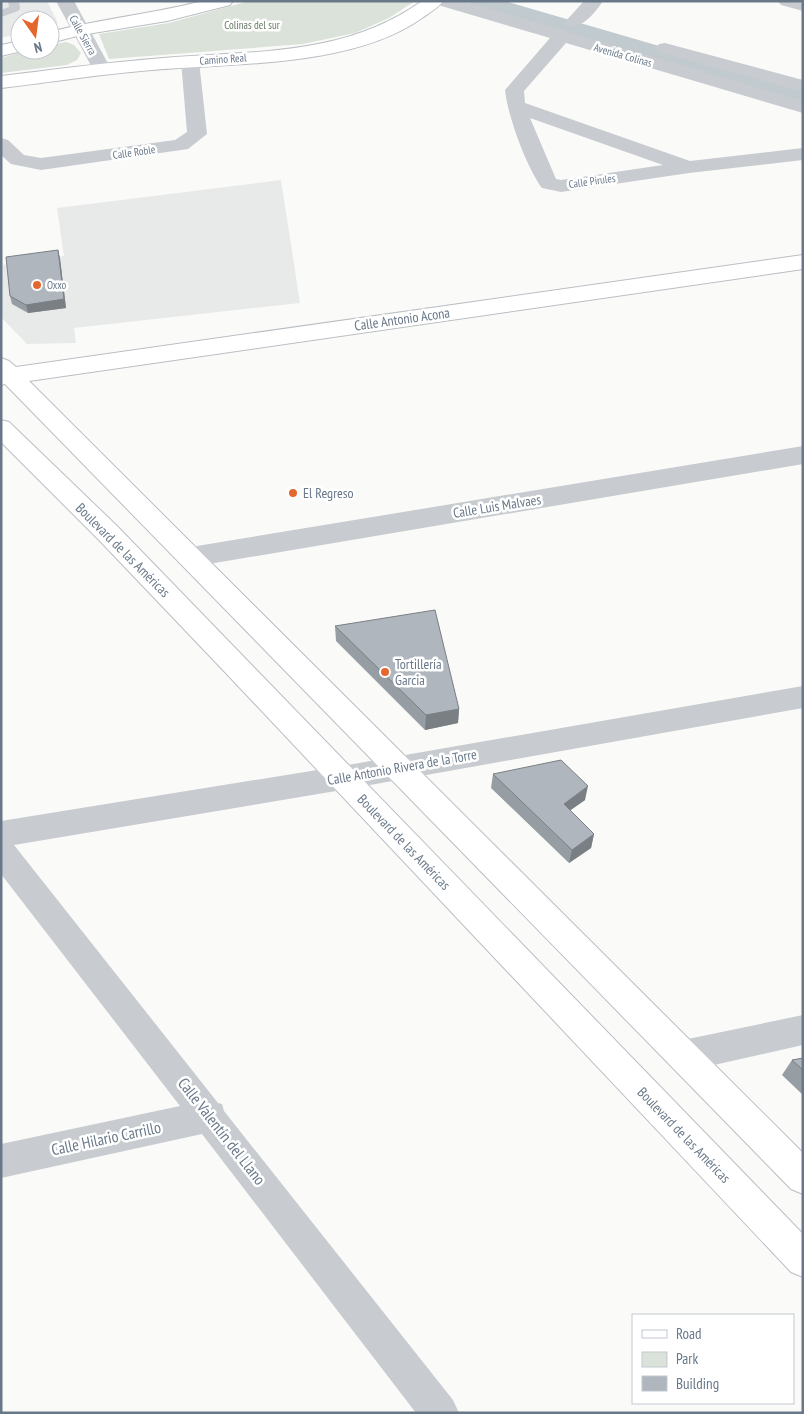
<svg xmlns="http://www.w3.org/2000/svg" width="804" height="1414" font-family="'PT Sans Narrow',sans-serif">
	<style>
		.built { fill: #e8e9e9 }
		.green { fill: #dbe2d9 }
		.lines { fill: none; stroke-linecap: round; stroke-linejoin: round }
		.canal { fill: #c1cacf; fill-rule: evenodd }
		.secondary-casing { stroke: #babfc4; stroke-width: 2 }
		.lane { fill: #c8cbcf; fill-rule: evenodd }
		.street { fill: #c8cbcf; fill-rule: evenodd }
		.secondary { fill: #fff; fill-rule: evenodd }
		.wall { fill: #969da3 }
		.shaded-wall { fill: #7a7f84 }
		.building { fill: #afb6bd; stroke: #7a7f84 }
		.poi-dot { fill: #e5672d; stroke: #fff; stroke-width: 2 }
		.labels { text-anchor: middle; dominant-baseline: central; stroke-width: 5; stroke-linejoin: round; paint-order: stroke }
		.far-park-label { font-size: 11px; fill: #667a64; stroke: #fff }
		.far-street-label { font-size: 11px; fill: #697889; stroke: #fff }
		.far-poi-label { font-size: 11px; fill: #697889; stroke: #fff; text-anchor: start }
		.street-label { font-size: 14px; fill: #697889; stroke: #fff }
		.poi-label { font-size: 14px; fill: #697889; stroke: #fff; text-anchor: start }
		.near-street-label { font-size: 16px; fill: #697889; stroke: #fff }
	</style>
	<rect width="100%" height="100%" fill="#fafaf8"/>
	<g class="built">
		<polygon points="1,1 47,1 58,23 50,25 50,20 20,20 20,33 1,38"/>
		<polygon points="281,180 300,303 74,328 76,343 27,344 1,317 1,265 64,256 57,208"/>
	</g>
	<g class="green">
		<polygon points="249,1 415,1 389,18 355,33 303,44 109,59 99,34 169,23"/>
		<polygon points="66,42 74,45 81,53 77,60 67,65 1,73 1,58 29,50 50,50 50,45"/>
	</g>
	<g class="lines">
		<polygon class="canal" points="469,1 505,1 803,88 803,103 472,6"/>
		<defs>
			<g id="secondary">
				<path d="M203 1H233L230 5 167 21 81 35 50 43V32C100 19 152 14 203 1Z"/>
				<path d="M422 1H443C438 8 429 13 422 18 354 67 234 63 152 70 102 74 52 82 1 88V76C51 70 102 63 152 59 246 50 341 59 422 1Z"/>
				<polygon points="20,41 20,50 26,50 1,56 1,45"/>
				<polygon points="803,255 803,269 29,381 803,1153 803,1194 791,1189 5,384 1,385 1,358 9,361 16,367"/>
				<polygon points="1,420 9,422 117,526 803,1234 803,1277 791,1272 223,670 99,540 1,442"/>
			</g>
		</defs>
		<use href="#secondary" class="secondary-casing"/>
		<polygon class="lane" points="8,1 19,1 20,9 18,11 1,17 1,10 9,7"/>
		<g class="street">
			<polygon points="56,1 74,1 111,69 109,73 102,75 95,73"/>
			<path d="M435 1H464L803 101V113L566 43 524 91 525 103 690 161 803 148V160L689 173 561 192 542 188C526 166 508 117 505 90L550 38 438 5ZM530 118 663 165 561 180 556 179Z"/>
			<path d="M584 1H603C595 13 582 29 568 26L565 22Z"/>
			<polygon points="778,1 803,1 803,11 781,5"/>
			<polygon points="665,43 803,80 803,92 659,52 656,48 659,44"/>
			<polygon points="190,55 197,57 199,61 207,134 188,149 41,170 11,164 1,155 1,138 8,140 24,155 41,158 175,140 187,132 181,61 183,57"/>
			<polygon points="803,446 803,464 191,567 182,564 178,557 182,550 191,547"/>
			<polygon points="803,686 803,708 342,790 14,845 218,1103 222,1104 224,1111 453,1400 459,1413 416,1413 202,1134 1,1178 1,1144 180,1106 1,874 1,821 342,766"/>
			<polygon points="803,1015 803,1045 683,1072 672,1067 667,1056 672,1045 683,1040"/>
		</g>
		<use href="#secondary" class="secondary"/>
	</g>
	<g class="wall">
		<polygon points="58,250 60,259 66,308 28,313 12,304 10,296"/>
		<polygon points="335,626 459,709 458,723 425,730 336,641"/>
		<polygon points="493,774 585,800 570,810 594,834 591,848 569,863 491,788"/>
		<polygon points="803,1058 803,1095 782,1075 792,1060"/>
	</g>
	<g class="shaded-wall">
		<polygon points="58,250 60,259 66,308 28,313 26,305"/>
		<polygon points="459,709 458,723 425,730 426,715"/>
		<polygon points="588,786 585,800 561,817 564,804"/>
		<polygon points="594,834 591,848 569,863 572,850"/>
	</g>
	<g class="building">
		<polygon points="58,250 64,299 26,305 10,296 6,257"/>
		<polygon points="435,610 459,709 426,715 335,626"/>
		<polygon points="561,760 588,786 564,804 594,834 572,850 493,774"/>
		<polygon points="803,1058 803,1070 792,1060"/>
	</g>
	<g class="poi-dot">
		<circle cx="37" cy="285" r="5"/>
		<circle cx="293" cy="493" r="5"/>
		<circle cx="385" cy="672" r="5"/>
	</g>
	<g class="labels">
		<g class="far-park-label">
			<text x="252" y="25">Colinas del sur</text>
		</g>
		<g class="far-street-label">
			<text transform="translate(83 35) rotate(61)">Calle Sierra</text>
			<text transform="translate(623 55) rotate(16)">Avenida Colinas</text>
			<text transform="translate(223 59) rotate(-4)">Camino Real</text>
			<text transform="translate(134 152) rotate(-8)">Calle Roble</text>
			<text transform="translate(592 181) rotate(-8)">Calle Pirules</text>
		</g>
		<g class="far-poi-label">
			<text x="47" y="285">Oxxo</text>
		</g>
		<g class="street-label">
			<text transform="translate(402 319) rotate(-8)">Calle Antonio Acona</text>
			<text transform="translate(497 506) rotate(-9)">Calle Luis Malvaes</text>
			<text transform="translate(123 550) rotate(45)">Boulevard de las Américas</text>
			<text transform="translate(402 767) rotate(-10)">Calle Antonio Rivera de la Torre</text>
			<text transform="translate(404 842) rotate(46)">Boulevard de las Américas</text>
			<text transform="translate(684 1135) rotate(46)">Boulevard de las Américas</text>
		</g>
		<g class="poi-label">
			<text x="303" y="493">El Regreso</text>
			<text x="395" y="664">Tortillería<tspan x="395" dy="16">Garcia</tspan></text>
		</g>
		<g class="near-street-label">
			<text transform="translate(222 1131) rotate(52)">Calle Valentín del Llano</text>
			<text transform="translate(106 1138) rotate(-12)">Calle Hilario Carrillo</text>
		</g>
	</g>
	<rect width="804" height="1414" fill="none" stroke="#697889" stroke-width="5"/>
	<rect x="632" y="1314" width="162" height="90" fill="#ffffff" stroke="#c3c9d0"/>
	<rect x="642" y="1330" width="25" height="8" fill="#ffffff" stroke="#c3c9d0"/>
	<text x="676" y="1339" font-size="15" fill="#697889">Road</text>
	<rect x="642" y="1352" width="25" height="15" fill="#dbe2d9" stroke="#c3c9d0"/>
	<text x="676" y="1364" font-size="15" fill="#697889">Park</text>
	<rect x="642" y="1376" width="25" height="15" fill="#afb6bd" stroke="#c3c9d0"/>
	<text x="676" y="1389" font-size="15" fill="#697889">Building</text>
	<g transform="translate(35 35) rotate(166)"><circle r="24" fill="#ffffff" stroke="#c3c9d0"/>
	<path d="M0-4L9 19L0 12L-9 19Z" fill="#e5672d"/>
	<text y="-8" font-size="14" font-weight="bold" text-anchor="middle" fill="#697889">N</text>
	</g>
</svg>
